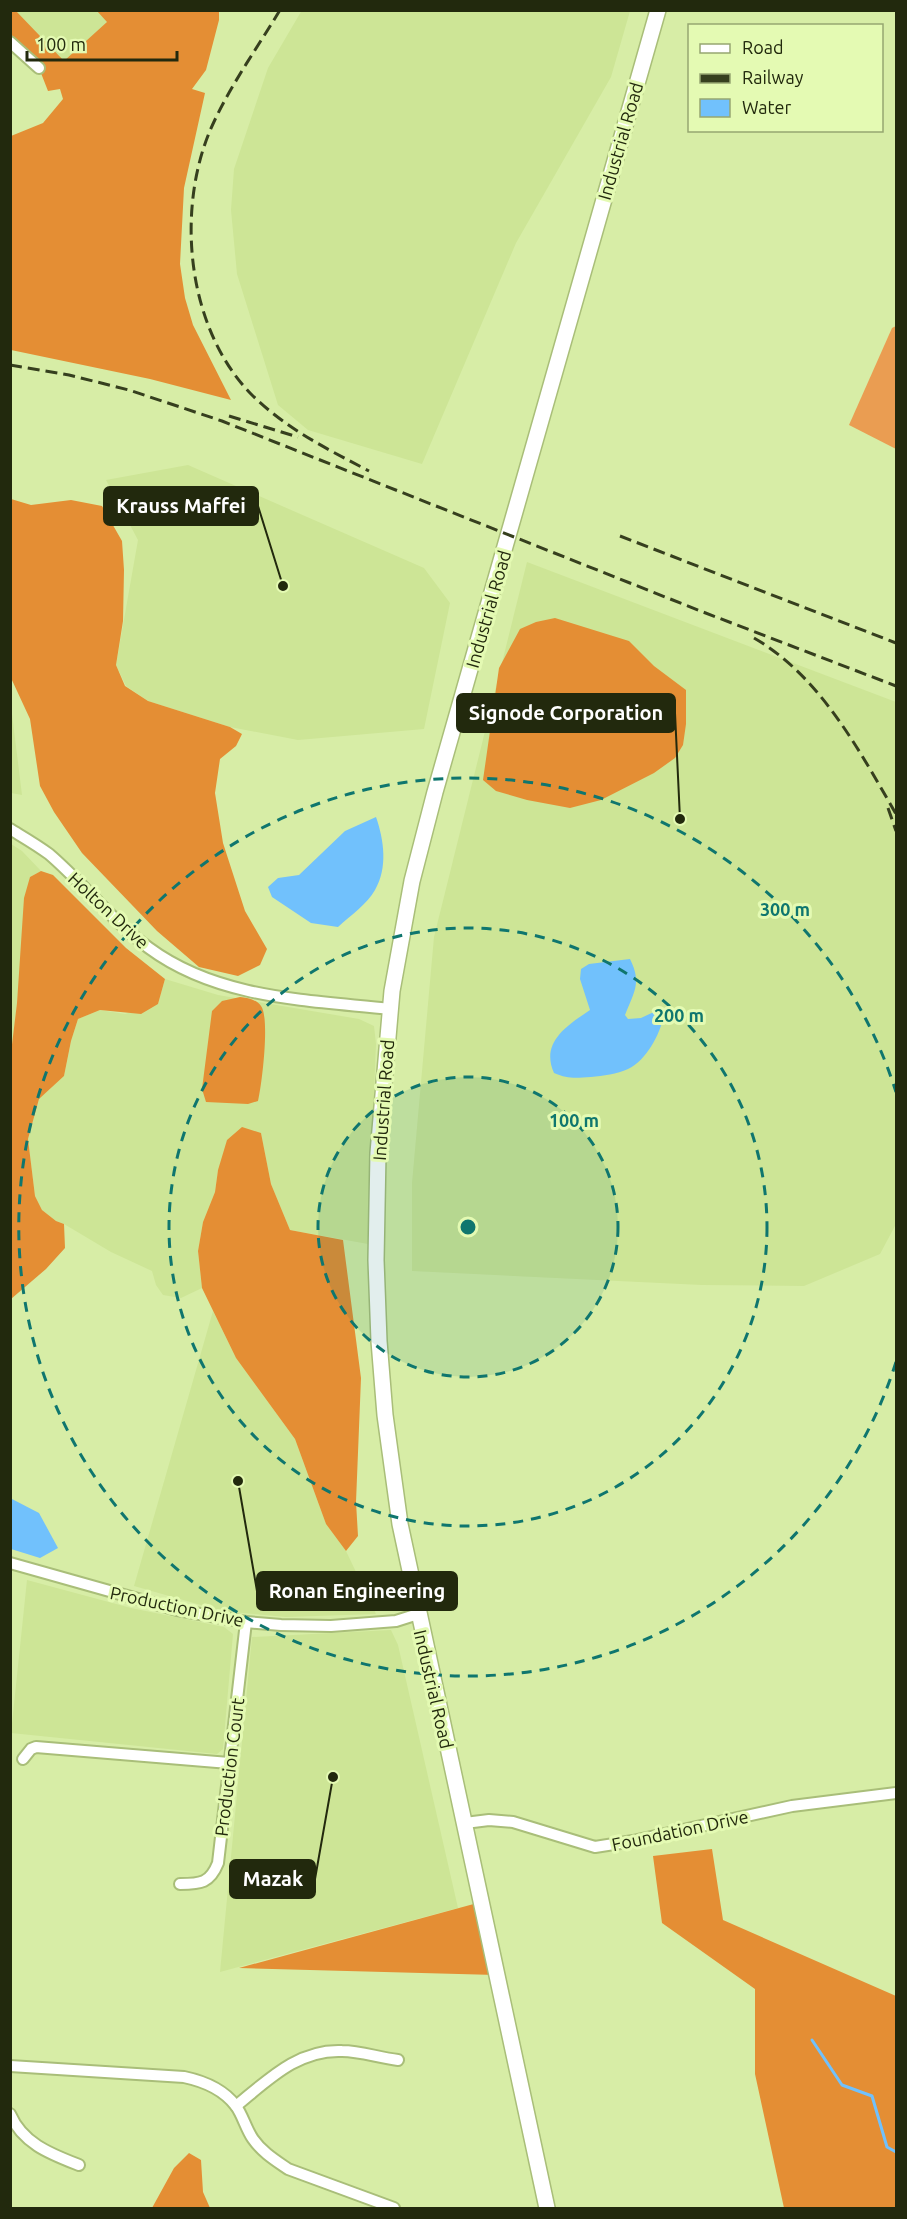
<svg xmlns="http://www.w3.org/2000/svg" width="907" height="2219" font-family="Ubuntu,sans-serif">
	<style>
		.built { fill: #cde596 }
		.green { fill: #ea9d52 }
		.forest { fill: #e48e34 }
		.water { fill: #71c1fc }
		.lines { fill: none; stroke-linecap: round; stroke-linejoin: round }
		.stream { stroke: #71c1fc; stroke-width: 3 }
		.street-casing { stroke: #a9be79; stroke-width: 14 }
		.secondary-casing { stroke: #a9be79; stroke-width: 18 }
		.street { stroke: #fff; stroke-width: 10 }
		.secondary { stroke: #fff; stroke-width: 15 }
		.rail { stroke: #363f1e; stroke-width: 3; stroke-dasharray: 12 6; stroke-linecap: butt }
		.ring { fill: none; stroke: #0f766e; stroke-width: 3; stroke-dasharray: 10 8 }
		.labels { text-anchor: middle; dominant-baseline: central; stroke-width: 6; stroke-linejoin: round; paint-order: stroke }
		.street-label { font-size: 18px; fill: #22290d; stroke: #e4fab3 }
		.centre { fill: #0f766e; stroke: #e4fab3; stroke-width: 3 }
		.ring-label { font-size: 18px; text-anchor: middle; font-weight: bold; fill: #0f766e; stroke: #e4fab3; stroke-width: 6; stroke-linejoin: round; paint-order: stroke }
		.leader { fill: none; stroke: #22290d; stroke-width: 2 }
		.callout-dot { fill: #22290d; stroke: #e4fab3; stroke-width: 2 }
		.callout { fill: #22290d; stroke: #22290d; stroke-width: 2 }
		.callout-label { font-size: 20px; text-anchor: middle; font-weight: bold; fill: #fff }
	</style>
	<rect width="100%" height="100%" fill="#d7eda6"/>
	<g class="built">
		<polygon points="302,10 630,11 611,77 516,243 422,464 308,430 278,405 237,274 231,210 234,169 268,68"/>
		<polygon points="10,11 124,11 73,78"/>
		<polygon points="188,465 424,568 450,603 424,729 298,740 230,727 148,701 126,686 116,665 138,540 106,480"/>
		<polygon points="527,562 896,702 896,1224 880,1254 804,1286 702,1285 412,1271 412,1183 434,937"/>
		<polygon points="11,706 22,795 11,793"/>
		<polygon points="11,844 22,851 41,871 30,877 11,1061"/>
		<polygon points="165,979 218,995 359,1019 374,1026 376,1044 368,1244 290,1230 271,1184 261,1133 218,1170 215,1192 203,1222 198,1251 202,1288 181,1298 163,1295 156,1285 152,1271 111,1252 64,1224 56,1221 42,1210 35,1196 28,1139 39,1099 64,1076 71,1041 78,1019 100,1010 125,1014 158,1004"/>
		<polygon points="213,1311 236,1358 295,1439 326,1524 346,1551 376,1614 286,1617 222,1611 134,1586"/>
		<polygon points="27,1580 131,1608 224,1627 233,1634 223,1749 217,1754 11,1733"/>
		<polygon points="391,1630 398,1645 458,1908 220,1972 252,1637"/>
	</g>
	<polygon class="green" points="896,326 896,449 849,425 892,328"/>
	<g class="forest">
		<polygon points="11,11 16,11 64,61 107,22 97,11 219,11 219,20 206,70 192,89 205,93 184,188 180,264 185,298 193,325 231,400 150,379 11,350 11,136 43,123 63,99 60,89 48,91 39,68 11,42"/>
		<polygon points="11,499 31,505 71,500 102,506 122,541 124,570 123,621 116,665 125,686 148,701 230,727 242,734 236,746 220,759 215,793 223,843 245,911 267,949 260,965 238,976 199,967 157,931 82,853 54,812 40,786 30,719 11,678"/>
		<polygon points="555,618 629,641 654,666 686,690 686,724 683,745 675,758 654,773 601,800 570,808 527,800 496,791 483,780 499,668 520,629 536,622"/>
		<polygon points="41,871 53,875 126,948 165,979 158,1004 141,1014 100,1010 78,1019 71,1041 64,1076 39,1099 28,1139 35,1196 42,1210 56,1221 64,1224 65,1248 46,1269 11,1299 10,1061 17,1003 24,898 30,877"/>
		<path d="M240 997C247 998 256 999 261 1006 270 1018 262 1084 258 1101L248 1104 206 1102 202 1089 212 1011 222 1001Z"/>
		<polygon points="242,1127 261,1133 271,1184 290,1230 343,1240 361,1378 356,1502 358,1536 346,1551 326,1524 295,1439 236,1358 202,1288 198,1251 203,1222 215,1192 218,1170 227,1140"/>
		<polygon points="712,1849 723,1920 896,1996 896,2208 784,2208 755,2074 755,1989 662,1923 653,1856"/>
		<polygon points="481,1902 496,1975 239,1968"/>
		<polygon points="189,2153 201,2160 203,2192 210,2208 152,2208 174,2168"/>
	</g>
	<g class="water">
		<path d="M376 817C384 840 388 868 375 890 367 904 350 916 338 927L311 923 272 897 268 887 278 878 299 875 345 831Z"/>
		<path d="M630 959C642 983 634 992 625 1015L628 1019 641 1018 658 1010 664 1015C660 1034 647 1060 628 1069 617 1074 603 1076 591 1077 575 1078 568 1079 554 1073 540 1042 568 1025 590 1010L580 979 581 969 589 964Z"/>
		<polygon points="10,1498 39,1513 58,1548 40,1558 11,1549"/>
	</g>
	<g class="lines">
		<polyline class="stream" points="812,2040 842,2085 872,2096 887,2147 896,2152"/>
		<defs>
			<g id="street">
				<polyline points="10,42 39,68"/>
				<path d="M10 829C23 837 37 845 49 854 84 884 112 921 149 948 218 999 308 1000 390 1009"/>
				<polyline points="10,1563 177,1610 246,1622 281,1625 331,1626 396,1621 418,1614"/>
				<polyline points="23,1759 31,1749 36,1747 229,1763"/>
				<polyline points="465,1823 489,1820 513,1822 595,1847 633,1841 792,1806 896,1793"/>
				<path d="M180 1884C201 1884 210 1883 218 1863L246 1622"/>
				<path d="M10 2066 184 2077C203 2081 224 2090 236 2106 243 2116 246 2129 253 2139 262 2152 275 2160 288 2169L394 2208"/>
				<path d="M236 2106C268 2080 298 2049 342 2051 361 2051 379 2058 398 2060"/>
				<path d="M10 2114C23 2144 51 2154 79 2165"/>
			</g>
			<polyline id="secondary" points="547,2208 400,1524 385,1415 379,1341 376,1260 378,1153 392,991 412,881 435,792 658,10"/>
		</defs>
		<use href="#street" class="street-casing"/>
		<use href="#secondary" class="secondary-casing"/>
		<use href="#street" class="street"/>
		<use href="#secondary" class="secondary"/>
		<g class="rail">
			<path d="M280 10C256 50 227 90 209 133 176 215 188 329 251 394 285 428 327 449 369 471"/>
			<polyline points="10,365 69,375 129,390 222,421 703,612 896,686"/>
			<polyline points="229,416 298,437"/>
			<polyline points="620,536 896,643"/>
			<path d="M754 638C820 676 859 750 896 814"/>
			<polyline points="888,808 896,831"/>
		</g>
	</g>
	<circle cx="468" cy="1227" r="150" fill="#0f766e" fill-opacity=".12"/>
	<g class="ring">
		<circle cx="468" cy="1227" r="150"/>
		<circle cx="468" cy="1227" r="299"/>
		<path d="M896 1362A449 449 0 1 1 896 1092"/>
	</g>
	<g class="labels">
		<g class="street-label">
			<text transform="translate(620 141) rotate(-74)">Industrial Road</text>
			<text transform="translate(488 609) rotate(-74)">Industrial Road</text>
			<text transform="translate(109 910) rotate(43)">Holton Drive</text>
			<text transform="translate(383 1100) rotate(-86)">Industrial Road</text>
			<text transform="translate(177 1606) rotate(12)">Production Drive</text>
			<text transform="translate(434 1689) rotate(77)">Industrial Road</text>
			<text transform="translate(229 1767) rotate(-83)">Production Court</text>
			<text transform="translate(680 1830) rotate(-12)">Foundation Drive</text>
		</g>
	</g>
	<circle cx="468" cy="1227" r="9" class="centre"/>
	<g class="ring-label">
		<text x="785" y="916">300 m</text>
		<text x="679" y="1022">200 m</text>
		<text x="574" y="1127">100 m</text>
	</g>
	<path class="leader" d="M283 586L258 506M680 819L675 713M238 1481L257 1591M333 1777L315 1879"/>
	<g class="callout-dot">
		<circle cx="283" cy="586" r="6"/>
		<circle cx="680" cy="819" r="6"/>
		<circle cx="238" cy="1481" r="6"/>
		<circle cx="333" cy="1777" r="6"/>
	</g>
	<g class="callout">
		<rect x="104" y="487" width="154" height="38" rx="6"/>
		<rect x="457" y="694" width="218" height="38" rx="6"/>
		<rect x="257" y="1572" width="200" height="38" rx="6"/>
		<rect x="230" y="1860" width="85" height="38" rx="6"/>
	</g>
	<g class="callout-label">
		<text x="181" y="513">Krauss Maffei</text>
		<text x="566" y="720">Signode Corporation</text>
		<text x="357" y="1598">Ronan Engineering</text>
		<text x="273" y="1886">Mazak</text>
	</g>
	<rect width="907" height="2219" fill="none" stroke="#22290d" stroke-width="24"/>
	<rect x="688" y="24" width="195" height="108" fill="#e4fab3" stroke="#96a671" stroke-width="1.5"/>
	<rect x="700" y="44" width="30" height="9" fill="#ffffff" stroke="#96a671" stroke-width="1.5"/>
	<text x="742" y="54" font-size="18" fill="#22290d">Road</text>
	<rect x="700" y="74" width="30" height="9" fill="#363f1e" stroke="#96a671" stroke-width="1.5"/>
	<text x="742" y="84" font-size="18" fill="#22290d">Railway</text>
	<rect x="700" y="99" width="30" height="18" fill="#71c1fc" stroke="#96a671" stroke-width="1.5"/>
	<text x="742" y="114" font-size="18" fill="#22290d">Water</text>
	<path d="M27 51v9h150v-9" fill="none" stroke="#22290d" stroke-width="3"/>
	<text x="36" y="51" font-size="18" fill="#22290d" stroke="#e4fab3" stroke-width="4.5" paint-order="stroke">100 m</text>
</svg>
